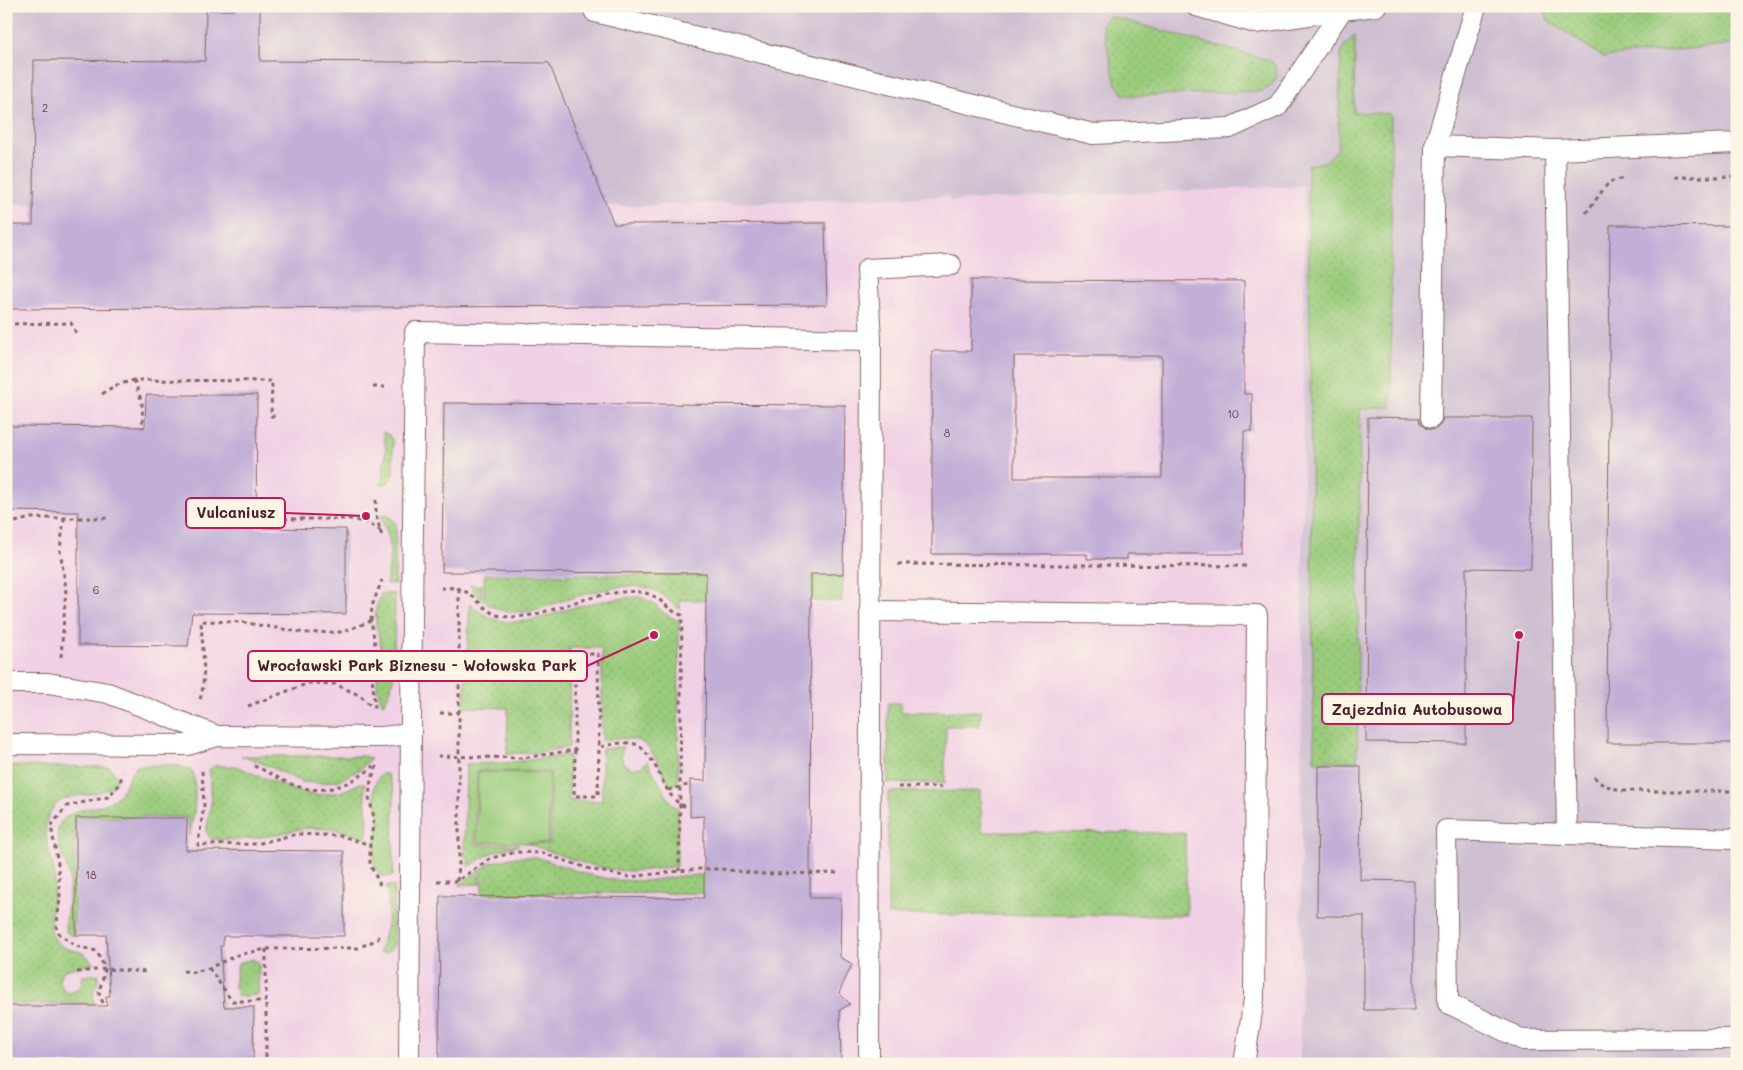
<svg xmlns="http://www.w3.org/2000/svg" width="1743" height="1070" font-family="Mali,sans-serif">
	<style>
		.built { fill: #f0d0e5 }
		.industrial { fill: #cebed2 }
		.grass { fill: url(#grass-dots); stroke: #727553 }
		.pitch { fill: #9acb7b; stroke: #727553 }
		.building { fill: #c2afd7; fill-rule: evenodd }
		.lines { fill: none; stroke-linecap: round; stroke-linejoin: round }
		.service-casing { stroke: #866665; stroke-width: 22 }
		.path { stroke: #866665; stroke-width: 3; stroke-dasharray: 4 4; stroke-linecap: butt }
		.service { stroke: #fff; stroke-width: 20 }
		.labels { text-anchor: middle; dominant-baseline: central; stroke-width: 5; stroke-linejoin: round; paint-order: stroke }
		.number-label { font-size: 11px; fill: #684356 }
		.leader { fill: none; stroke: #c2185b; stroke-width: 2 }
		.callout-dot { fill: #c2185b; stroke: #fcf5e5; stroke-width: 2 }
		.callout { fill: #fcf5e5; stroke: #c2185b; stroke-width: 2 }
		.callout-label { font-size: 15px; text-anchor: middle; font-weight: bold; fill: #4a1f2b }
	</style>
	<defs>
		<pattern id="grass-dots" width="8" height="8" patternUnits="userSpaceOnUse" patternTransform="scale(1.25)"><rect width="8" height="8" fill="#9acb7b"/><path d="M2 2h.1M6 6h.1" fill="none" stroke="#86ae6a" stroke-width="1.8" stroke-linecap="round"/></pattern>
	</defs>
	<rect width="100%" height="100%" fill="#fcf5e5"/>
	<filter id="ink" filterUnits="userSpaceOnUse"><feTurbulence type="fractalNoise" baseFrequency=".02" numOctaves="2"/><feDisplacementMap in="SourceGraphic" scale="10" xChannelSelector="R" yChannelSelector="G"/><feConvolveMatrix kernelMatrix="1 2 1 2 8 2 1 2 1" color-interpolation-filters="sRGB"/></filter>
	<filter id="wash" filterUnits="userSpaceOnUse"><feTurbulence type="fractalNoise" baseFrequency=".0096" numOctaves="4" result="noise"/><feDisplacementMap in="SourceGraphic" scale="20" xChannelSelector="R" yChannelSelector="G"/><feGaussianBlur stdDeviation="1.12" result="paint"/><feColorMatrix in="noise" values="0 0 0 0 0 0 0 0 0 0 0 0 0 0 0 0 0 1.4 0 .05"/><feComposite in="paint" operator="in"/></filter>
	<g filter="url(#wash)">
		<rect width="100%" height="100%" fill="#f6ead2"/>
		<polygon class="built" points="1304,186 1300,1064 6,1064 6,204 640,206 950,196 950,201"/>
		<polygon class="industrial" points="6,6 1737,6 1737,1064 1300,1064 1304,186 950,201 949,196 640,206 6,204"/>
		<g class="grass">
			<polygon points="1544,6 1737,6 1737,44 1603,57 1548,20"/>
			<path d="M1109 16 1271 61C1282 73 1276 86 1261 91L1132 96 1123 94 1116 84 1102 25 1106 18Z"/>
			<polygon points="1355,35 1354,112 1391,114 1391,407 1360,409 1357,761 1314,761 1308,165 1325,162 1338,149 1341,56 1344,46"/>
			<polygon points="383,432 389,435 393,441 393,475 388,483 381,485 386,450"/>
			<path d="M381 515 389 516 396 524 395 584H386C389 569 392 554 389 539 387 531 382 524 381 515Z"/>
			<path d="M484 574 843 576 842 601 680 600V609C669 602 661 591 648 588 625 582 588 593 565 600 552 604 538 611 524 612 501 614 481 605 470 585H482L481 595 484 596Z"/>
			<path d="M381 594H395L394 674 390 692 383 704C372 683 379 676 381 655 382 639 373 624 376 608 377 604 380 598 381 594Z"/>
			<path d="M640 597 655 604 665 614 679 621 678 782 672 785 669 784C663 773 653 749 643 743 632 736 614 739 602 741V648H570L569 747 539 752 507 754 508 708 464 707 470 603C474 607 479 612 485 615 516 632 548 614 579 606 599 601 619 598 640 597Z"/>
			<polygon points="888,703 901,703 901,712 981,711 980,726 946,726 945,783 888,783"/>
			<path d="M623 747 621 754 623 763 632 769 641 767 647 761 671 803 678 808 677 866C662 868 646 871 631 871 595 871 559 854 525 843L550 844V772L477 771 475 844 519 845 493 852 468 867V856H464L466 764 503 763 569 755V800L602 801V749Z"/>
			<polygon points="241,756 363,756 371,758 361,769 340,780 322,783 301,782 262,763"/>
			<path d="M6 766 110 767 117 778 113 787C107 789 101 792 95 793 81 797 63 794 53 808 40 825 48 844 52 863 55 873 55 886 53 897 52 909 47 928 54 938 67 958 81 942 93 964L71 968 62 972 59 981 63 989 69 993C79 990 83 987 82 976L99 974 98 981 93 991 94 1004H6Z"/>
			<path d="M137 766C154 766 178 761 193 772 197 795 195 814 189 836L188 817H75L74 936 67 933 65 928C66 915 71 886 69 875 66 862 54 839 59 826 69 806 96 811 113 800 125 792 127 776 137 766Z"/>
			<path d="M214 766H235L301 793 319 795 341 792 360 783 365 784C363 802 371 821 366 838L334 829 305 828 269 836 237 840 211 839 206 832 211 804 209 770Z"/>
			<path d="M382 774H387L394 789 393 876H379C378 871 375 866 374 861 372 848 378 835 379 822 381 804 365 790 382 774Z"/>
			<polygon points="980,791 982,832 1185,833 1187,915 888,915 888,792"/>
			<polygon points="516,857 536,857 586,874 614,880 645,881 681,876 720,874 748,893 482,894 482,875 480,875 479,884 459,885 489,863"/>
			<path d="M386 886H394V944C391 952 387 953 379 953 386 929 393 911 386 886Z"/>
			<polygon points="253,959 259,963 258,995 238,997 234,985 238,963"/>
		</g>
		<polygon class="pitch" points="478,772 549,773 548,843 477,842"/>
		<g id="blocks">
			<g class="building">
				<polygon points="235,6 260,6 260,61 549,63 614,224 825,223 827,305 6,309 6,225 33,225 34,60 205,61 206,10 234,10"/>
				<polygon points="1610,225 1737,226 1737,743 1607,743"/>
				<path d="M971 280 1244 281V394H1252V431H1244L1243 554H1127V559H1087V554H932V351H971ZM1014 356H1162V478H1014Z"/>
				<polygon points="146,395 257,395 256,528 346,529 346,614 192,613 188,646 78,645 78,512 6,511 6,426 145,427"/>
				<polygon points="444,403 845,405 843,574 811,574 810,898 841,898 840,957 852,964 839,993 850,1004 840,1010 841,1064 439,1064 440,896 704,898 704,816 690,817 690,780 705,781 706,573 442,572"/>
				<polygon points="1368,417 1419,418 1420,423 1425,428 1431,430 1436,429 1441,424 1443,418 1532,418 1531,569 1466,568 1466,743 1366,742"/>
				<polygon points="1318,766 1361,766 1360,880 1414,881 1414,1010 1364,1010 1364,916 1317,916"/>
				<polygon points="76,818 187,818 186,850 344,851 344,936 223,936 223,946 220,946 224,1007 254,1007 253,1064 6,1064 6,1006 107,1006 106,996 110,996 106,935 76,935"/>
			</g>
		</g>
	</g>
	<g filter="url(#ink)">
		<use href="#blocks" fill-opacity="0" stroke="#866665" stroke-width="1"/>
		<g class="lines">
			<defs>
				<g id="service">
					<polyline points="592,6 595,12 1093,134 1230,128 1278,106 1342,10 1376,6"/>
					<polyline points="1196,6 1255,23 1342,10 1342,6"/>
					<polyline points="1435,146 1555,150 1737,143"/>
					<polyline points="1555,150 1567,834 1446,830 1448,1003 1523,1040 1737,1039"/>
					<polyline points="1431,418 1435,146 1476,6"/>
					<polyline points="870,611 1257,615 1254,999 1244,1064"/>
					<polyline points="6,683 48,683 108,693 217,736"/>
					<polyline points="6,744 188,745 217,736 382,737 410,734"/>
					<polyline points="1567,834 1737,839"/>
					<polyline points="409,1064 411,718 415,332 871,340"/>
					<polyline points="869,1064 871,340 867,269 951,265"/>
				</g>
			</defs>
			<use href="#service" class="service-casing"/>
			<g class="path">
				<polyline points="1675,177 1737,177"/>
				<polyline points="1586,213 1609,182 1624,178"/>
				<polyline points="6,324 71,323 76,333"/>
				<polyline points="134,380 142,402 143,428"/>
				<polyline points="373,387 386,387"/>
				<polyline points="102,394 114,386 134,380 272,381 271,416 275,416"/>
				<polyline points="376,500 376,515 382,537"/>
				<polyline points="228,519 350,519 368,523 381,531"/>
				<polyline points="15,522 31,518 110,518"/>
				<polyline points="898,564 1250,566"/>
				<path d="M441 588C447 588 455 587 460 589 477 595 484 613 501 616 520 619 536 614 554 609 577 601 616 589 640 592 663 595 664 610 682 615L679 871"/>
				<polyline points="61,657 66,589 60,550 64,518"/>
				<path d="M200 699C207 681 202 642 201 621L241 622 305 633 342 632 371 621"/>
				<polyline points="248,706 309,683 335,684 361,696 373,708"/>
				<polyline points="375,708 372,676 376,650 371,621 372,606 382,580"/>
				<polyline points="440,713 459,713"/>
				<polyline points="575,750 574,796 598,796 599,747"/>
				<path d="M438 756 522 758 575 750V654H598L599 747C611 745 626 740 638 745 641 746 644 751 646 753 662 769 664 800 687 807"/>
				<path d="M254 766C270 772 286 784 303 788 330 794 354 782 374 766"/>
				<polyline points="377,766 371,780 369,797 374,818 370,845 370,864 380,885"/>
				<polyline points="202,771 204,805 198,845 256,844 297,834 342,836 370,845"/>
				<polyline points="1594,777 1603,785 1623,791 1737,791"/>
				<polyline points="898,787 945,787"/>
				<polyline points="668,790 688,785"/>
				<polyline points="437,881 457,881 491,858 517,852 542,853 593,870 629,877 697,869 721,869 762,874 841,873"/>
				<polyline points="457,881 459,868 459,588"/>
				<polyline points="266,949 266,1064"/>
				<polyline points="209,968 232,1001 266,1001"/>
				<polyline points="183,971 194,972 209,968 237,955 266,949 358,948 378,939 379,934"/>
				<polyline points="77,972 105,969 147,972"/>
				<polyline points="103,1003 99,992 105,969 97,951 75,946 56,931 60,897 58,864 51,826 67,806 108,797 120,784 122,773"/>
			</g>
			<use href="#service" class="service"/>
		</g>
	</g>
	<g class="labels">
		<g class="number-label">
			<text x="45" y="107">2</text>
			<text x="1233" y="413">10</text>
			<text x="947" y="432">8</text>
			<text x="96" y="589">6</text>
			<text x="91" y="874">18</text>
		</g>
	</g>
	<path class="leader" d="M366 516L285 513M654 635L587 666M1519 635L1513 709"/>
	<g class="callout-dot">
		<circle cx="366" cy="516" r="5"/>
		<circle cx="654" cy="635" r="5"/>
		<circle cx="1519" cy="635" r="5"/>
	</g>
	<g class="callout">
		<rect x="186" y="498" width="99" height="30" rx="5"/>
		<rect x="248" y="651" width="339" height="30" rx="5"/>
		<rect x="1322" y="694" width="191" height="30" rx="5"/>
	</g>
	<g class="callout-label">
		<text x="236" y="518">Vulcaniusz</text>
		<text x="417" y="671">Wrocławski Park Biznesu - Wołowska Park</text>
		<text x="1417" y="715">Zajezdnia Autobusowa</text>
	</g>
	<rect width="1743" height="1070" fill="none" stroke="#fcf5e5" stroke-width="25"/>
</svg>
